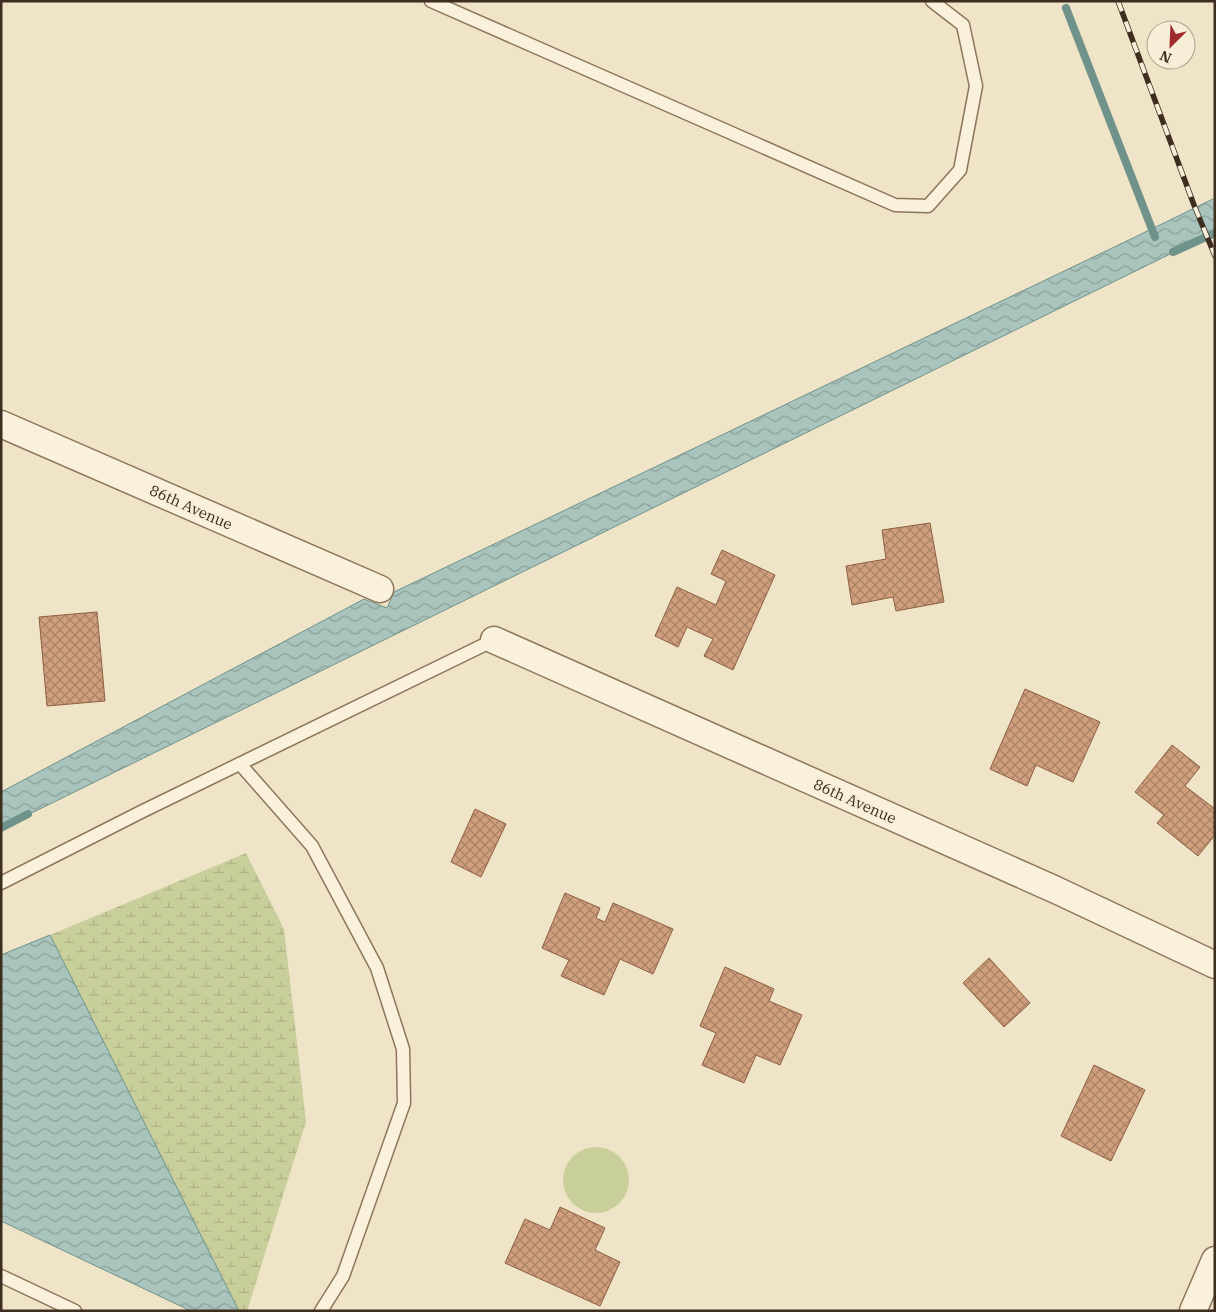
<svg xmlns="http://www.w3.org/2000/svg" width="1216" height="1312" font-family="'IBM Plex Serif',serif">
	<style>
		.wetland { fill: url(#wetland-marsh) }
		.pitch { fill: #c9cf9b }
		.water { fill: url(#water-waves); stroke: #6f938a }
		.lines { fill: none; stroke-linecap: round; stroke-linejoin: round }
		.stream { stroke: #6f938a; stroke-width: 8 }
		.building { fill: url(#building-cross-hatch); stroke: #8d5f41 }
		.service-casing { stroke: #8d765c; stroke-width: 15 }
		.minor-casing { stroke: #8d765c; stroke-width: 29 }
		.service { stroke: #faf1dc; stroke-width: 12 }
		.minor { stroke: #faf1dc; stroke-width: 26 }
		.rail-casing { stroke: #3d2e20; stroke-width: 5.5 }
		.rail { stroke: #f7eed8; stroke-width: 4; stroke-dasharray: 11; stroke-linecap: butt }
		.labels { text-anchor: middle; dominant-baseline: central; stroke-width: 4; stroke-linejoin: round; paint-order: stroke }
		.street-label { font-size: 15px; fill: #3d2e20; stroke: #f7eed8 }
	</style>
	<defs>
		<pattern id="wetland-marsh" width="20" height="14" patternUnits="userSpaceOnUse" patternTransform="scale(1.25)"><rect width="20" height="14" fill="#c9cf9b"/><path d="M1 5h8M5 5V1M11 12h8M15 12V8" fill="none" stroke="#aeb285"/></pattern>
		<pattern id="water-waves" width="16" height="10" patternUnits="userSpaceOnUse" patternTransform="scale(1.25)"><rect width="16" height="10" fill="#a9c4bc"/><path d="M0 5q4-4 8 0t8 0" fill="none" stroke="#8ba098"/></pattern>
		<pattern id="building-cross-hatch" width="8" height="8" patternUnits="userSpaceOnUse" patternTransform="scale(1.25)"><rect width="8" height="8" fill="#cf9f7d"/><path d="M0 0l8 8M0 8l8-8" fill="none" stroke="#a98266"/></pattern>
	</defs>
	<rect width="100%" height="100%" fill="#f0e4c8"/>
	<polygon class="wetland" points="246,853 284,929 306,1122 247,1311 239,1311 50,935"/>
	<circle class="pitch" cx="596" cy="1180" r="33"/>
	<g class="water">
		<polygon points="1215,198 1215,232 1,828 1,792 364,599 387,608 394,592 1131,239"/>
		<polygon points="50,935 239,1311 191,1311 1,1221 1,955"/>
	</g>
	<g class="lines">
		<g class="stream">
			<polyline points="1066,8 1155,237"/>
			<polyline points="1173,252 1215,233"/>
			<polyline points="1,828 28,814"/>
		</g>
	</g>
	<g class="building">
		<polygon points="930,523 944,602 896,611 893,597 852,605 846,566 886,559 882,530"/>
		<polygon points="722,550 775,575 733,670 704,656 713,639 687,627 678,647 655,636 677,587 716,605 726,581 711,574"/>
		<polygon points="97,612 105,701 47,706 39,617"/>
		<polygon points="1025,689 1100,722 1073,782 1036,765 1027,786 990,769"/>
		<polygon points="1172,745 1200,767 1185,786 1215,809 1215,835 1198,856 1157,823 1164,815 1135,792"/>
		<polygon points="475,809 506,824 481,877 451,862"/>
		<polygon points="565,893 600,908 596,918 605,922 613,903 673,929 653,974 620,959 604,995 561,976 569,960 542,948"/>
		<polygon points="989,958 1030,1003 1004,1027 963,983"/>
		<polygon points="725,967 774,989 769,1001 802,1015 780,1065 756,1055 744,1083 702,1065 716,1033 700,1026"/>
		<polygon points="1094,1065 1145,1090 1111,1161 1061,1136"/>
		<polygon points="560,1207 605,1228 595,1250 620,1262 600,1306 505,1263 525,1219 550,1230"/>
	</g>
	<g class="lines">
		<defs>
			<g id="service">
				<polyline points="431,1 895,205 928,206 960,170 976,86 963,25 932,1"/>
				<polyline points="240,764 312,846 377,968 403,1049 404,1103 343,1276 321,1311"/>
				<polyline points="1,883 143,811 494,640"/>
				<polyline points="1,1276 75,1311"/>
			</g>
			<g id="minor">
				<polyline points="1,424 380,589"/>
				<polyline points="494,640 1056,890 1215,965"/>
				<polyline points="1193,1311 1215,1260"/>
			</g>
		</defs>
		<use href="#service" class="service-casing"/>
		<use href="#minor" class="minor-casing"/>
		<use href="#service" class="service"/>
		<use href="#minor" class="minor"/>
		<defs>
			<polyline id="rail" points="1118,1 1194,205 1215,256"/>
		</defs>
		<use href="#rail" class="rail-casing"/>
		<use href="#rail" class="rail"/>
	</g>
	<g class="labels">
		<g class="street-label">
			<text transform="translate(191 507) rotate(24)">86th Avenue</text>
			<text transform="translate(855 801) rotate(24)">86th Avenue</text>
		</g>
	</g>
	<rect width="1216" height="1312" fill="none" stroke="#3d2e20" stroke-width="5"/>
	<g transform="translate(1171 45) rotate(204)"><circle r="24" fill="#f7eed8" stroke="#ada18e"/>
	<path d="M0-4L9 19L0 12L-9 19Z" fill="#9e2a2b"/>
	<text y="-8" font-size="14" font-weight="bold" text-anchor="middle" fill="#3d2e20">N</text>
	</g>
</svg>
